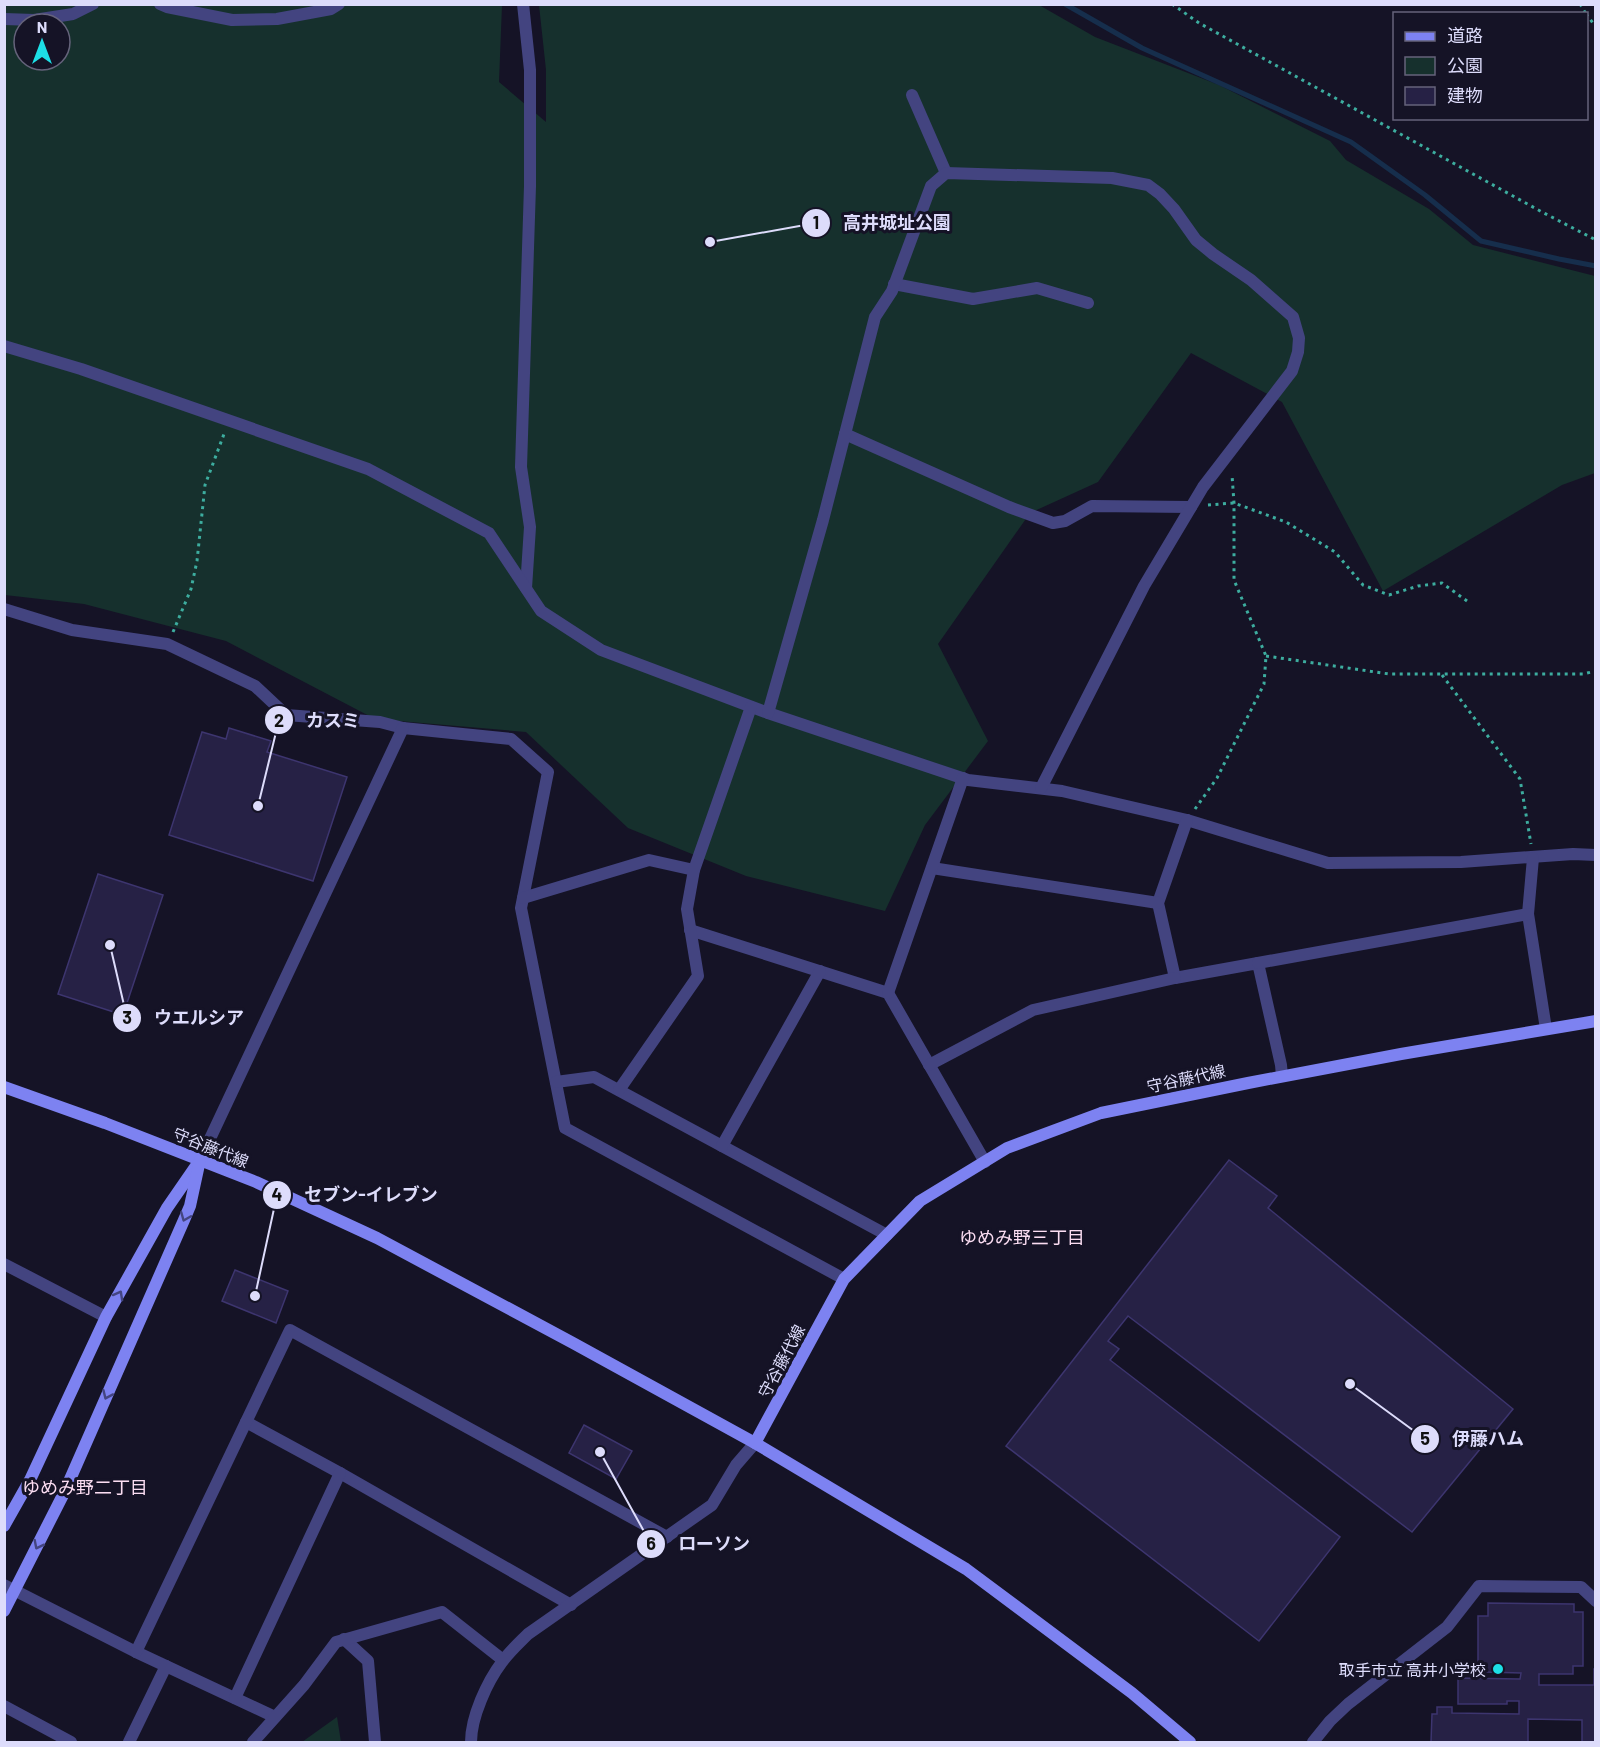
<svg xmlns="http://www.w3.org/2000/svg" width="1600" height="1747" font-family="Barlow,'Noto Sans JP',sans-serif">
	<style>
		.green { fill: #16302d; fill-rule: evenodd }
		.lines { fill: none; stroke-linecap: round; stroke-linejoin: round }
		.stream { stroke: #162e4c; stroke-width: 5 }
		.building { fill: #262145; stroke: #3d356f; stroke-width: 1.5 }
		.path { stroke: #3dad9f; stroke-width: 3; stroke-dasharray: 3 4.5; stroke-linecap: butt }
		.street { stroke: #434480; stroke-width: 12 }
		.secondary { stroke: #7d82f1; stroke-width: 12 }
		.oneway { stroke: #444581 }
		.poi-dot { fill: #1ddfe6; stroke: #151326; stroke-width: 2 }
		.labels { text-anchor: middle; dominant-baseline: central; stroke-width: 6; stroke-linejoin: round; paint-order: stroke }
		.street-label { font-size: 16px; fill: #dddcfb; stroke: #151326 }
		.poi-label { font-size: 16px; fill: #dddcfb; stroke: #151326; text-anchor: end }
		.neighbourhood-label { font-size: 18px; fill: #fbddf2; stroke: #151326 }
		.leader { fill: none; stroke: #dddcfb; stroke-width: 2 }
		.callout-dot { fill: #dddcfb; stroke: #151326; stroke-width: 2 }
		.mark-label { font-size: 18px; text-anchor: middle; font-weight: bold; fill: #111 }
		.callout-label { font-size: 18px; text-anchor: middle; font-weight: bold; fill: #dddcfb; stroke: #151326; stroke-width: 6; stroke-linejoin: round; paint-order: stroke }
	</style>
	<rect width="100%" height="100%" fill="#151326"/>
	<g class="green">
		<path d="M5 5H502L499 82 546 122V70L539 5H1039L1095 37 1219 85 1330 141 1346 160 1429 209 1473 245 1595 276V473L1562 485 1383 591 1282 402 1191 353 1098 482 1030 513 938 644 988 741 925 825 885 911 746 876 628 828 526 732 375 719 226 641 84 604 5 595ZM24 24H60V60H24Z"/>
		<polygon points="337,1717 341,1742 302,1742"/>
	</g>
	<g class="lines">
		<polyline class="stream" points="1065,4 1142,48 1351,142 1425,195 1481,241 1559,259 1596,266"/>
	</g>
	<g class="building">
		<polygon points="229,728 271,741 267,752 347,777 313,881 169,835 202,732 226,739"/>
		<polygon points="98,874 163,895 123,1015 58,994"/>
		<polygon points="1229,1160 1277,1196 1268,1208 1513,1409 1412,1532 1128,1316 1108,1341 1119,1349 1110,1360 1340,1537 1259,1641 1006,1446"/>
		<polygon points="235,1270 288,1291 276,1323 222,1301"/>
		<polygon points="584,1425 632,1451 616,1479 569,1453"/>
		<polygon points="1488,1603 1574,1604 1574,1612 1583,1612 1583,1666 1573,1666 1573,1674 1539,1674 1539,1685 1594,1685 1594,1669 1596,1669 1596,1742 1582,1742 1582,1720 1528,1719 1528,1742 1431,1742 1432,1714 1437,1714 1437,1707 1452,1707 1452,1713 1519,1714 1519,1701 1507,1701 1507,1704 1458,1704 1458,1678 1520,1679 1521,1673 1486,1672 1486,1668 1478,1668 1478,1616 1488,1616"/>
	</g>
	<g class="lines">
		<g class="path">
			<polyline points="1172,4 1199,23 1542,212 1596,240"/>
			<polyline points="1580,4 1586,14"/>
			<polyline points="1586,14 1596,27"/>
			<polyline points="1208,505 1234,503 1286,522 1335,552 1363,585 1389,595 1418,586 1442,583 1467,601"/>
			<polyline points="173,632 191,589 197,561 205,485 224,434"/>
			<polyline points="1266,656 1389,674 1583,674 1596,671"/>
			<polyline points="1442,675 1520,779 1531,844"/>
			<polyline points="1195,809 1217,778 1264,684 1266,656 1234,580 1234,503 1232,475"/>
		</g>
		<g class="street">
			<polyline points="160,4 167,7 232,20 277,19 331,9 339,4"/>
			<polyline points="523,4 530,70 530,186 521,467 530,527 526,588"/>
			<polyline points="4,19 34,20 73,14 93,4"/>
			<polyline points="912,95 946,173"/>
			<polyline points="894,284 973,299 1037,288 1088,303"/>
			<polyline points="4,346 81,369 368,469 489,533 541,611 601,650 768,713 968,780 1062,791 1187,820 1328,863 1461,862 1573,854 1596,855"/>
			<polyline points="845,434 1009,507 1053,523 1065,521 1092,506 1191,507"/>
			<polyline points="4,609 72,630 167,644 255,686 286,715 380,722 403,728 511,739 548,772 521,908 565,1128 844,1279"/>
			<polyline points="768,713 823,520 875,317 892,291 931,186 946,173 1112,178 1148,185 1160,194 1174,209 1196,240 1213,254 1251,280 1293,317 1299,338 1298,352 1292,371 1203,487 1144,586 1041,788"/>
			<polyline points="1187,820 1158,903 1175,978 1258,963 1281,1065 1282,1076"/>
			<polyline points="1533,858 1528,914 1546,1029"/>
			<polyline points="932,868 1158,903"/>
			<polyline points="523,898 649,860 694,870"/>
			<polyline points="690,930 888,993 985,1162"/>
			<polyline points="1258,963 1528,914"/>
			<polyline points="888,993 963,778"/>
			<polyline points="929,1065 1033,1010 1175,978"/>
			<polyline points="556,1082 594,1077 887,1235"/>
			<polyline points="619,1090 698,976 687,909 694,870 751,707"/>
			<polyline points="722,1146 820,971"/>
			<polyline points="200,1160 403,728"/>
			<polyline points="4,1264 106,1317"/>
			<polyline points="246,1422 340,1473 571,1605"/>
			<polyline points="4,1585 136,1652 275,1717"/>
			<polyline points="344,1639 368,1661 375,1742"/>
			<polyline points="136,1652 290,1330 667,1537"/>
			<polyline points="235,1698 340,1473"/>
			<polyline points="4,1706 71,1742"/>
			<polyline points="129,1742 166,1666"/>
			<polyline points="253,1742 304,1685 336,1642 442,1612 503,1660"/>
			<path d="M471 1742C471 1717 487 1682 502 1662 509 1652 519 1643 528 1634L712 1505 736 1465 755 1443"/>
			<polyline points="1313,1742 1330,1721 1348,1704 1447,1627 1479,1586 1581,1587 1596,1601"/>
		</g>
		<g class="secondary">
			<polyline points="4,1087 105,1123 256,1182 377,1238 573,1343 755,1443 966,1569 1132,1693 1190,1742"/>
			<polyline points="755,1443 844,1279 920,1201 1007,1148 1101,1113 1248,1083 1401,1054 1596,1021"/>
			<polyline points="4,1526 30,1480 106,1317 167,1208 196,1166"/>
			<polyline points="4,1611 64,1493 184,1220 190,1206 200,1160"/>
		</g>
	</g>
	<defs><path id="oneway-chevron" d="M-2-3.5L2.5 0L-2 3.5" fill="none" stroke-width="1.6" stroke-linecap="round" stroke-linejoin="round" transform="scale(1.5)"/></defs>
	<g class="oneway">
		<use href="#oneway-chevron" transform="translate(185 1217) rotate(112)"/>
		<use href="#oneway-chevron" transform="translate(119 1295) rotate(-61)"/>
		<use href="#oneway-chevron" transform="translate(107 1395) rotate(114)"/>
		<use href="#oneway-chevron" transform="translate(38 1545) rotate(117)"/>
	</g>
	<circle class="poi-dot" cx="1498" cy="1669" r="6"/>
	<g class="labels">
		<g class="street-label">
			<text transform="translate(1186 1078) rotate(-12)">守谷藤代線</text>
			<text transform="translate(211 1147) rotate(22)">守谷藤代線</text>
			<text transform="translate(781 1361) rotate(-62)">守谷藤代線</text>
		</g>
		<g class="poi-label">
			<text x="1486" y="1669">取手市立 高井小学校</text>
		</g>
		<g class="neighbourhood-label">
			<text x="1022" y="1237">ゆめみ野三丁目</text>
			<text x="85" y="1487">ゆめみ野二丁目</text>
		</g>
	</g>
	<path class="leader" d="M710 242L816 223M258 806L279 720M110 945L127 1018M255 1296L277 1195M1350 1384L1425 1439M600 1452L651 1544"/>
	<g class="callout-dot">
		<circle cx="710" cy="242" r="6"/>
		<circle cx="258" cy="806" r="6"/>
		<circle cx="110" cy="945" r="6"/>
		<circle cx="255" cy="1296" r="6"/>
		<circle cx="1350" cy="1384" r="6"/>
		<circle cx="600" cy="1452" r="6"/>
		<circle cx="816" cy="223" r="15"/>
		<circle cx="279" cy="720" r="15"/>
		<circle cx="127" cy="1018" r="15"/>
		<circle cx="277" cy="1195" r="15"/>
		<circle cx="1425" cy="1439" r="15"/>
		<circle cx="651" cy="1544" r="15"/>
	</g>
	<g class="mark-label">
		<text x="816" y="229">1</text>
		<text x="279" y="727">2</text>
		<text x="127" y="1024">3</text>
		<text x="277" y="1201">4</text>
		<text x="1425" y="1445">5</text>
		<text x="651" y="1550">6</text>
	</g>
	<g class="callout-label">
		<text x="897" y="229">高井城址公園</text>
		<text x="333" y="727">カスミ</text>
		<text x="199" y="1024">ウエルシア</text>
		<text x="371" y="1201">セブン-イレブン</text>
		<text x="1488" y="1445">伊藤ハム</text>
		<text x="714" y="1550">ローソン</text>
	</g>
	<rect width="1600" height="1747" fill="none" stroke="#dddcfb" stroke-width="12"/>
	<rect x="1393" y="12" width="195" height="108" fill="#151326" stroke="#65637b" stroke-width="1.5"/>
	<rect x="1405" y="32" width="30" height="9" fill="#7d82f1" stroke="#65637b" stroke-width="1.5"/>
	<text x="1447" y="42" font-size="18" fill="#dddcfb">道路</text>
	<rect x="1405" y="57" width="30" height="18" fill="#16302d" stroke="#65637b" stroke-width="1.5"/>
	<text x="1447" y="72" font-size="18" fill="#dddcfb">公園</text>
	<rect x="1405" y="87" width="30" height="18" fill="#262145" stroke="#65637b" stroke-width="1.5"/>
	<text x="1447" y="102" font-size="18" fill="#dddcfb">建物</text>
	<g transform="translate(42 42)"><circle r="28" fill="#151326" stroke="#65637b" stroke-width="1.5"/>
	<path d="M0-4.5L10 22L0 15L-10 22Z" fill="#1ddfe6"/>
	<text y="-9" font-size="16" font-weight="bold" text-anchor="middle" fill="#dddcfb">N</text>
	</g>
</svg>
